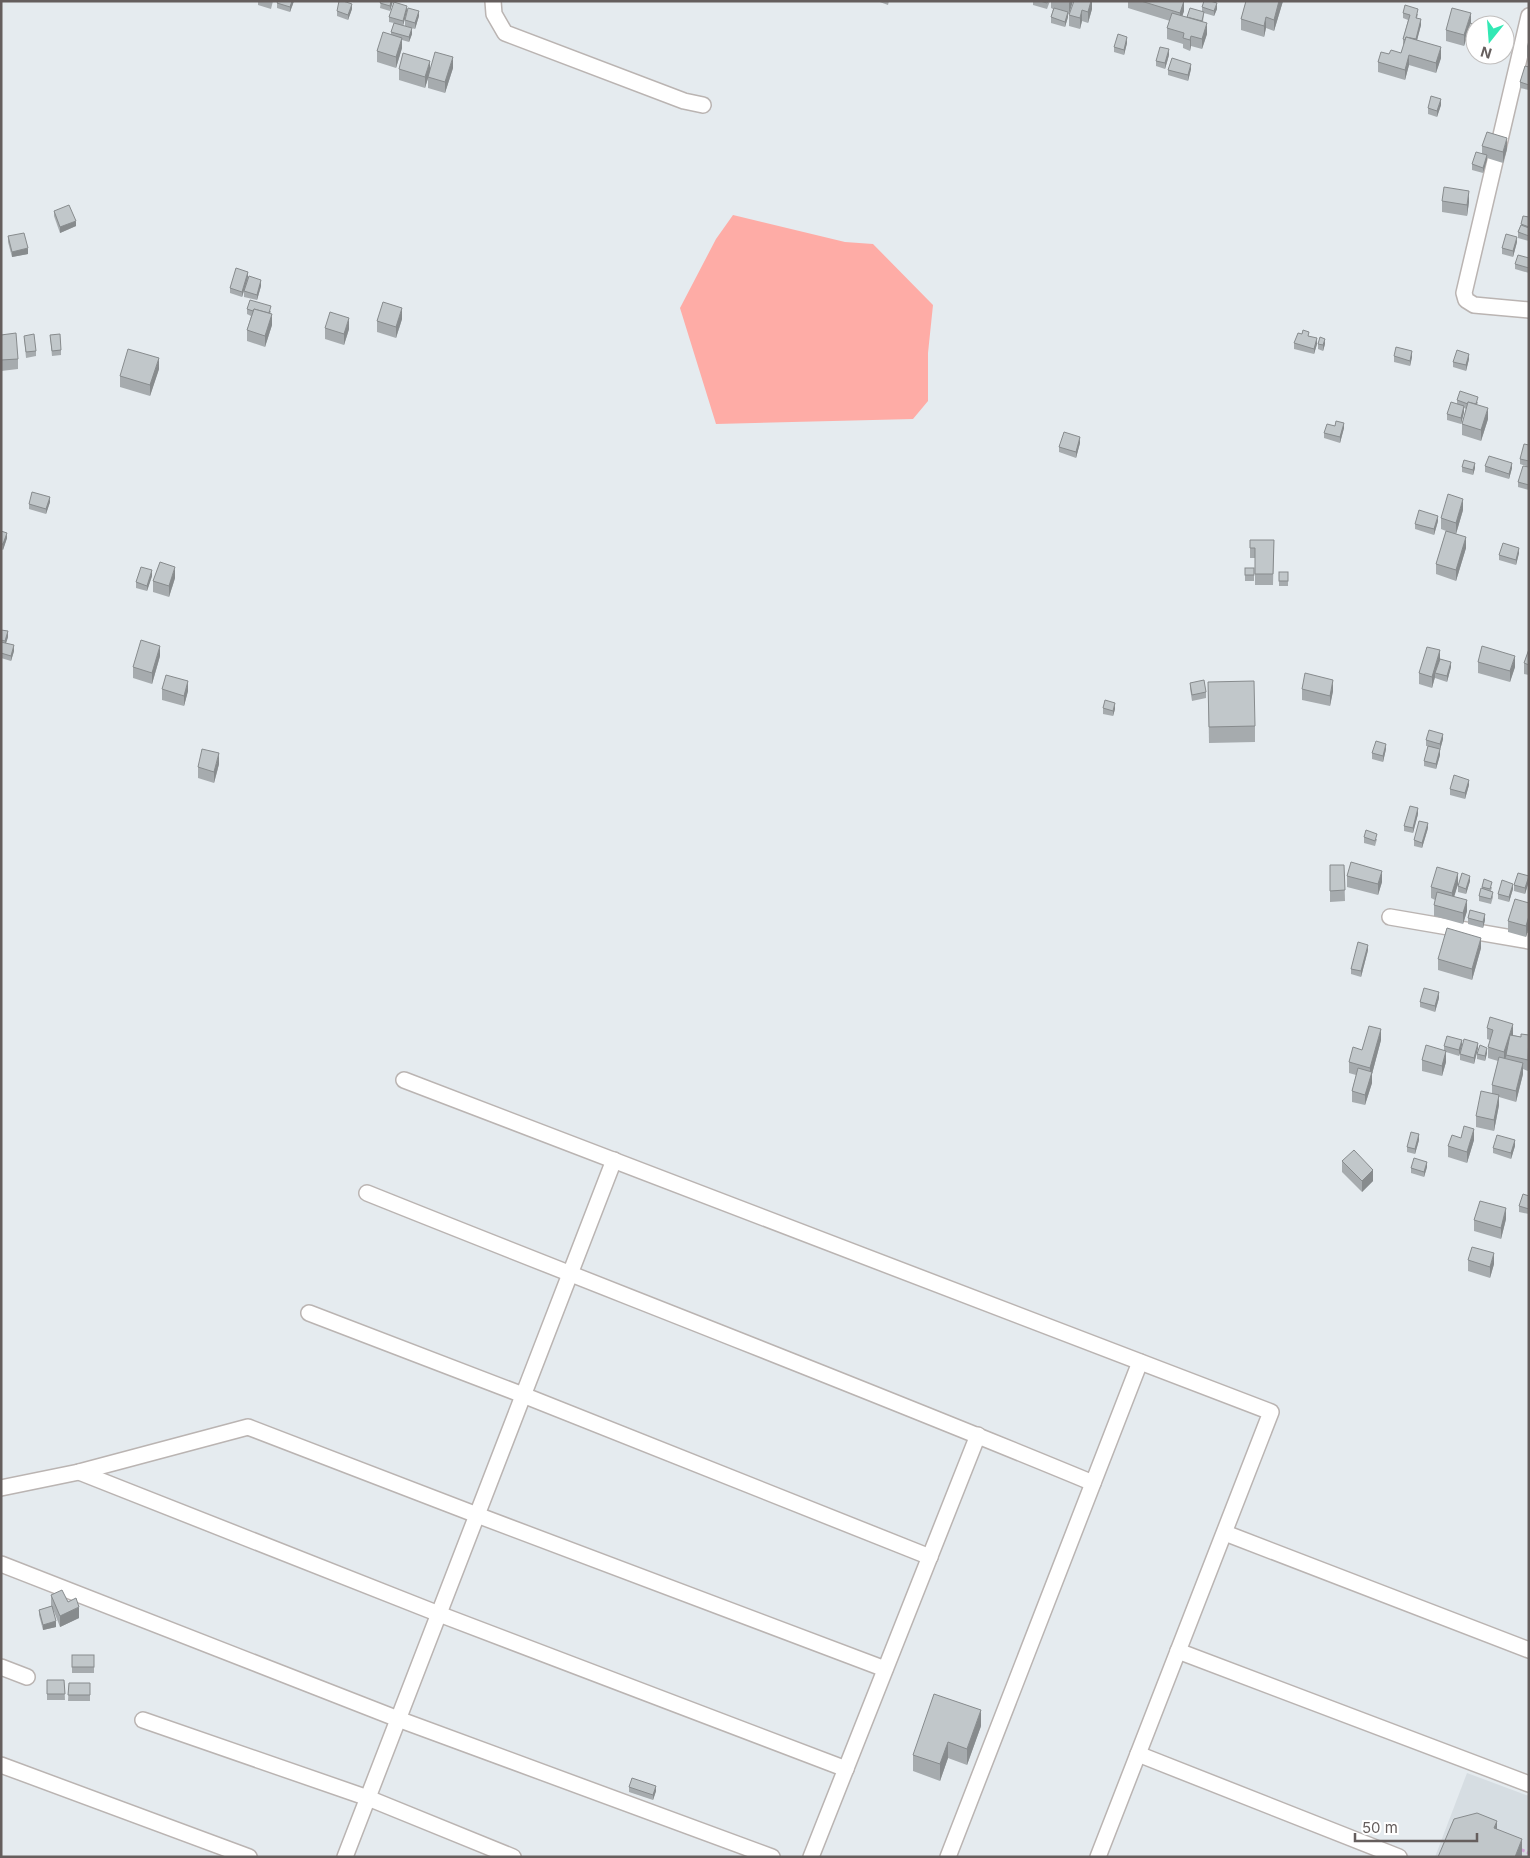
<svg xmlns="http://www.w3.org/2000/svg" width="1530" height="1858" font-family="Inter,sans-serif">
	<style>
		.education { fill: #d6dde2 }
		.water { fill: #feaca6 }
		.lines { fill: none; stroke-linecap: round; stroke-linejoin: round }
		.street-casing { stroke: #bab4b2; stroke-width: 18 }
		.path { stroke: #d3a5d8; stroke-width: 3; stroke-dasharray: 5 2.5; stroke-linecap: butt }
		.street { stroke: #fff; stroke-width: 15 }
		.wall { fill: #a6abae }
		.shaded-wall { fill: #878b8d }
		.building { fill: #c1c7ca; stroke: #878b8d }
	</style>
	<rect width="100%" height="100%" fill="#e5ebef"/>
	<polygon class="education" points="1467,1773 1529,1796 1529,1857 1435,1857"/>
	<polygon class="water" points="733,215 845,242 873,244 933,305 928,353 928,401 913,419 716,424 680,308 716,239"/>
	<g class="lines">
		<defs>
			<g id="street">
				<polyline points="493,1 494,14 505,33 684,101 703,105"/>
				<polyline points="1529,16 1464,293 1466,300 1474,305 1529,310"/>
				<polyline points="1390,917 1529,941"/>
				<polyline points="404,1080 1271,1412 1098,1857"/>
				<path d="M367 1193C609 1290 852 1383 1093 1483"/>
				<polyline points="309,1313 523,1395 930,1557"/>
				<polyline points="79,1472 439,1614 846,1769"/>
				<polyline points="1,1488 79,1472 248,1427 477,1515 885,1669"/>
				<polyline points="1225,1533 1529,1650"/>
				<polyline points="1,1564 398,1719 772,1857"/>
				<polyline points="1178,1651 1529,1784"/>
				<polyline points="1,1667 27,1677"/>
				<polyline points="143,1720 368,1798 513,1857"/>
				<polyline points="1138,1754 1399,1857"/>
				<polyline points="1,1765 249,1857"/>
				<polyline points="345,1857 614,1160"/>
				<polyline points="811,1857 978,1435"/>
				<polyline points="948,1857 1140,1362"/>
			</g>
		</defs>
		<use href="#street" class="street-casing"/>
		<polyline class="path" points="1520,1849 1529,1853"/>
		<use href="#street" class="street"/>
	</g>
	<g class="wall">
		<polygon points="258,1 273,1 271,9 258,5"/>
		<polygon points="294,1 290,12 277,8 277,3"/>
		<polygon points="381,1 393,1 390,11 380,8"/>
		<polygon points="877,1 889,1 888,5"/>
		<polygon points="1033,1 1050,1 1047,9 1033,5"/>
		<polygon points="1051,1 1073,1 1069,14 1068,14 1068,17 1065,27 1051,23 1051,17 1053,9 1051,8"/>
		<polygon points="1092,1 1092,9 1088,23 1082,21 1080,29 1069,26 1069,15"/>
		<polygon points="1128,1 1184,1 1184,11 1182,16 1187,17 1202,12 1202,7 1217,9 1214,16 1204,13 1203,22 1207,34 1202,49 1191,46 1190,51 1183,48 1183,44 1167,39 1167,28 1170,21 1128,8"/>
		<polygon points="1246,1 1283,1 1274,31 1266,28 1264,37 1241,30 1241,19"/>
		<polygon points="352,9 348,20 337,16 337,11"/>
		<polygon points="407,11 403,25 412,34 409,42 402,40 402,48 396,68 377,62 377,51 391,34 391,32 394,23 389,22 389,17"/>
		<polygon points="1403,13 1418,14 1417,18 1421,25 1417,40 1441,58 1436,73 1409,65 1405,80 1378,72 1378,62 1389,54 1401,53 1404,45 1403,44 1403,39 1408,20 1403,18"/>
		<polygon points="419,16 415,29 405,26 405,20"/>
		<polygon points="1471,24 1475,25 1475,41 1467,38 1467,35 1464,46 1446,41 1446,30"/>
		<polygon points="1529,39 1529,58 1527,57 1527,46"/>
		<polygon points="1127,43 1124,55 1114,52 1114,47"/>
		<polygon points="1169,55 1165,69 1156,66 1156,61"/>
		<polygon points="1529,67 1529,90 1520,88 1520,82"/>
		<polygon points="453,68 445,93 428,88 428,78 425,88 399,80 399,69 430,71"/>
		<polygon points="1191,69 1188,81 1168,75 1168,70"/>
		<polygon points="1441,105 1437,117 1428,114 1428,108"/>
		<polygon points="1482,146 1507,149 1503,163 1487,158 1483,173 1472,170 1472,164 1482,154"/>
		<polygon points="1442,201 1469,202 1467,216 1442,212"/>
		<polygon points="54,211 76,226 60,233 54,216"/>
		<polygon points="1529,217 1529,241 1518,238 1518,232 1521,224"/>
		<polygon points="8,236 28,254 12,257 8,242"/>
		<polygon points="1517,242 1513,257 1502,254 1502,248"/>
		<polygon points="1529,258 1529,273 1515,269 1515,264"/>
		<polygon points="248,277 261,286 257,300 244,297 244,291 242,297 230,293 230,288"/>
		<polygon points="247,309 271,311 270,314 272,325 265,347 247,341 247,330 251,316 247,314"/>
		<polygon points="402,319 396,338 377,332 377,321"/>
		<polygon points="325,328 349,329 344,345 325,339"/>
		<polygon points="1,335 18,359 18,369 1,371"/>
		<polygon points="50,335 61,350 61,355 52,356"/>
		<polygon points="24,336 36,351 36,356 26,358"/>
		<polygon points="1309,336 1317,344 1314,354 1294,349 1294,343"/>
		<polygon points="1318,344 1325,344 1323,351 1318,349"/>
		<polygon points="1394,356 1412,357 1410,366 1394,362"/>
		<polygon points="1469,359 1466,371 1453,367 1453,362"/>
		<polygon points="159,369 150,396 120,387 120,376"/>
		<polygon points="1457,400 1478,402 1477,405 1488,419 1481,441 1462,435 1462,424 1466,409 1464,408 1464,412 1461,424 1447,420 1447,414 1457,404"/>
		<polygon points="1335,426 1344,428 1340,443 1324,438 1324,433"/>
		<polygon points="1080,443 1076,458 1059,452 1059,447"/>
		<polygon points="1529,445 1529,467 1520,464 1520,459"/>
		<polygon points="1485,466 1512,468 1509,479 1485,472"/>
		<polygon points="1462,467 1475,468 1473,475 1462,472"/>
		<polygon points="1529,467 1529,490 1518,487 1518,482"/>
		<polygon points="50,502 46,514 29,509 29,504"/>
		<polygon points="1463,510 1456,534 1466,548 1456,581 1436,574 1436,564 1446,531 1441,529 1441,518"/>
		<polygon points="1438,521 1434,535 1415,529 1415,524"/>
		<polygon points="1,531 7,538 3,550 1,549"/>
		<polygon points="1250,540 1274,540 1273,585 1255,585 1255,558 1250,558"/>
		<polygon points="1519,553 1516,565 1499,560 1499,555"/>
		<rect x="1245" y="568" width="9" height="13"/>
		<rect x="1279" y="572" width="9" height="14"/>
		<polygon points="152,576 147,591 136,588 136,582"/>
		<polygon points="175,578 169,597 153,592 153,581"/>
		<polygon points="1,630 8,637 6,643 14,651 11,661 1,658"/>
		<polygon points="1529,649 1529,675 1524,674 1524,663"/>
		<polygon points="160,656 152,684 133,678 133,667"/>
		<polygon points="1440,659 1451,667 1447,682 1435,678 1435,677 1432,688 1419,684 1419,673"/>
		<polygon points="1478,662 1515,667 1510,682 1478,673"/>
		<polygon points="1208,682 1255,726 1255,742 1209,743"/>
		<polygon points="1190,683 1206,692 1206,698 1192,701 1190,688"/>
		<polygon points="162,689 188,691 184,706 162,700"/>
		<polygon points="1302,689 1333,691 1330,706 1302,700"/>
		<polygon points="1103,708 1115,709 1113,716 1103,714"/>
		<polygon points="1443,739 1440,750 1440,755 1436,769 1424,766 1424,761 1428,746 1426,746 1426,740"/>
		<polygon points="1386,749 1383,762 1372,759 1372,753"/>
		<polygon points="219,764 214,783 198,778 198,767"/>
		<polygon points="1469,785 1465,799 1450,795 1450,789"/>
		<polygon points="1418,814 1413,833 1404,831 1404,826"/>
		<polygon points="1428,828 1422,848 1414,846 1414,840"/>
		<polygon points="1364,837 1377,839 1375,846 1364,843"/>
		<polygon points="1330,865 1344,865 1345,901 1330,902"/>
		<polygon points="1347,876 1382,882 1378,895 1347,887"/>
		<polygon points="1470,881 1466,894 1458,892 1458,886"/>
		<polygon points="1529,881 1525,894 1514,891 1514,885"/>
		<polygon points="1458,884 1454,896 1467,911 1463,924 1434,916 1434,905 1435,900 1431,898 1431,887"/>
		<polygon points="1482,887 1492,887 1491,891 1493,897 1491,904 1479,901 1479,896"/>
		<polygon points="1513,889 1509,902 1498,899 1498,894"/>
		<polygon points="1529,903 1529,927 1526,937 1508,932 1508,921"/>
		<polygon points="1468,918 1485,920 1483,928 1468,924"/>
		<polygon points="1481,948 1472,980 1438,970 1438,959"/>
		<polygon points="1368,950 1361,977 1351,974 1351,969"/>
		<polygon points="1439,998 1435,1012 1420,1007 1420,1002"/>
		<polygon points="1487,1028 1521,1037 1529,1035 1528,1071 1523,1069 1523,1074 1516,1102 1499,1097 1499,1105 1494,1131 1476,1127 1476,1116 1492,1093 1492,1085 1498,1061 1488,1058 1488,1047 1490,1040 1487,1039"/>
		<polygon points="1381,1040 1372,1074 1372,1083 1365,1105 1352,1102 1352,1091 1356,1075 1349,1073 1349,1062 1362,1050"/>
		<polygon points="1462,1045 1459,1056 1446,1052 1446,1062 1442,1076 1422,1071 1422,1060 1444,1051 1444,1046"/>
		<polygon points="1478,1048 1474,1064 1460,1060 1460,1054"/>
		<polygon points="1487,1053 1485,1061 1477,1059 1477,1054"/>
		<polygon points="1461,1138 1474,1140 1467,1163 1448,1157 1448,1146"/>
		<polygon points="1419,1140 1415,1154 1407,1152 1407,1147"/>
		<polygon points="1515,1146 1511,1159 1493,1153 1493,1148"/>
		<polygon points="1342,1161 1373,1181 1362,1192 1342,1172"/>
		<polygon points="1427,1167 1424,1177 1411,1173 1411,1168"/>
		<polygon points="1529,1196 1529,1214 1519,1212 1519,1206"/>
		<polygon points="1506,1219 1501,1239 1474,1231 1474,1220"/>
		<polygon points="1468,1260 1494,1264 1490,1278 1468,1271"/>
		<polygon points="51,1595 68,1602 79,1618 60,1627 53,1609 56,1627 43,1630 39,1615 39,1610 51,1606"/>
		<rect x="72" y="1655" width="22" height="18"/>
		<polygon points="47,1680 64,1680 65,1700 47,1700"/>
		<polygon points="69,1683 90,1683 90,1701 68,1701"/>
		<polygon points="981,1726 967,1765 948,1758 940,1781 913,1771 913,1755"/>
		<polygon points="629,1787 656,1791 653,1800 629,1792"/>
	</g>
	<g class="shaded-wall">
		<polygon points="292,1 294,1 290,12 290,7"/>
		<polygon points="391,1 393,1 390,11 390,6"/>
		<polygon points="1070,1 1073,1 1069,14 1069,3"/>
		<polygon points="1091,1 1092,1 1092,9 1088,23 1088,12"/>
		<polygon points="1184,1 1184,11 1180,24 1180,13"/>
		<polygon points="1279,1 1283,1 1274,31 1274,20"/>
		<polygon points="1217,3 1217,9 1214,16 1214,11"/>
		<polygon points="352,4 352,9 348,20 348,15"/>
		<polygon points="407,6 407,11 403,26 403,21"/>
		<polygon points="1082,10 1082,21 1080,29 1080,18"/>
		<polygon points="419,11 419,16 415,29 415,23"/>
		<polygon points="1068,12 1068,17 1065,27 1065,22"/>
		<polygon points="1471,13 1471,24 1464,46 1464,35"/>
		<polygon points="1266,17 1266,28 1264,37 1264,26"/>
		<polygon points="1421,19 1421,25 1415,48 1415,42"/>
		<polygon points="1207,23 1207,34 1202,49 1202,39"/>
		<polygon points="412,28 412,34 409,42 409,37"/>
		<polygon points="1191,36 1191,46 1190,51 1190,40"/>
		<polygon points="1127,37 1127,43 1124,55 1124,50"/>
		<polygon points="402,38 402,48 396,68 396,57"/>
		<polygon points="1441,47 1441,58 1436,73 1436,63"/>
		<polygon points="1169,49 1169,55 1165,69 1165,63"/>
		<polygon points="1409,55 1409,65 1405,80 1405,70"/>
		<polygon points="453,57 453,68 445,93 445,82"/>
		<polygon points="430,61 430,72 425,88 425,77"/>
		<polygon points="1191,64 1191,69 1188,81 1188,75"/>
		<polygon points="1441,99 1441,105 1437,117 1437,111"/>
		<polygon points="1507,138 1507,149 1503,163 1503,152"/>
		<polygon points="1487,155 1487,160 1483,173 1483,168"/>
		<polygon points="1469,191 1469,202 1467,216 1467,205"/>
		<polygon points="76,221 76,226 60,233 60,227"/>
		<polygon points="1517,237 1517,242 1513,257 1513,251"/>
		<polygon points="28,248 28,254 12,257 12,252"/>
		<polygon points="248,272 248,277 242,297 242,292"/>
		<polygon points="261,280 261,286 257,300 257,295"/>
		<polygon points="402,308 402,319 396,338 396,327"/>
		<polygon points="272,314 272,325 265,347 265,336"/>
		<polygon points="349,318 349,329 344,345 344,334"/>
		<polygon points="1317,338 1317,344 1314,354 1314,349"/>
		<polygon points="1325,339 1325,344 1323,351 1323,345"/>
		<polygon points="1412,351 1412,357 1410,366 1410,361"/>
		<polygon points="1469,354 1469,359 1466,371 1466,365"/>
		<polygon points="159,358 159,369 150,396 150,385"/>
		<polygon points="1464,406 1464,412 1461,424 1461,418"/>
		<polygon points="1488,408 1488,419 1481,441 1481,430"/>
		<polygon points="1344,423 1344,428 1340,443 1340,437"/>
		<polygon points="1080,437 1080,443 1076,458 1076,452"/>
		<polygon points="1475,463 1475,468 1473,475 1473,470"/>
		<polygon points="1512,463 1512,468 1509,479 1509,474"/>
		<polygon points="50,497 50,502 46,514 46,509"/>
		<polygon points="1463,499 1463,510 1456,534 1456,523"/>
		<polygon points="1438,516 1438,521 1434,535 1434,529"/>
		<polygon points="7,533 7,538 3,550 3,544"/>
		<polygon points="1466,537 1466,548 1456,581 1456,570"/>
		<polygon points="1519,548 1519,553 1516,565 1516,560"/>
		<polygon points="175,567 175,578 169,597 169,586"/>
		<polygon points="152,570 152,576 147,591 147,586"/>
		<polygon points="8,631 8,637 5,646 5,641"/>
		<polygon points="14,645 14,651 11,661 11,656"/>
		<polygon points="160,646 160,656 152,684 152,673"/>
		<polygon points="1440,650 1440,661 1435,673 1435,677 1432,688 1432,677"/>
		<polygon points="1515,656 1515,667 1510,682 1510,671"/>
		<polygon points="1451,662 1451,667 1447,682 1447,676"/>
		<polygon points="1333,680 1333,691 1330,706 1330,696"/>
		<polygon points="188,681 188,691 184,706 184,696"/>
		<polygon points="1115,703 1115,709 1113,716 1113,711"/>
		<polygon points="1443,734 1443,739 1440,750 1440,744"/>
		<polygon points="1386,744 1386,749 1383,762 1383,756"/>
		<polygon points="1440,749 1440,755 1436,769 1436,764"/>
		<polygon points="219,753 219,764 214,783 214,772"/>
		<polygon points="1469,780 1469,785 1465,799 1465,793"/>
		<polygon points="1418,808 1418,814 1413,833 1413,828"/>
		<polygon points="1428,823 1428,828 1422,848 1422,843"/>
		<polygon points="1382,871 1382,882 1378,895 1378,884"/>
		<polygon points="1458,873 1458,884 1452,904 1452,893"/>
		<polygon points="1470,876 1470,881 1466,894 1466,889"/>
		<polygon points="1529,876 1529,881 1525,894 1525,888"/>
		<polygon points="1513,884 1513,889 1509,902 1509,897"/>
		<polygon points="1467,900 1467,911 1463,924 1463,913"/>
		<polygon points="1485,914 1485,920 1483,928 1483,922"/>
		<polygon points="1529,916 1529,927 1526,937 1526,926"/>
		<polygon points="1481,938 1481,948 1472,980 1472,969"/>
		<polygon points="1368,945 1368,950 1361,977 1361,971"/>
		<polygon points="1439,992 1439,998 1435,1012 1435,1006"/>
		<polygon points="1513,1024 1513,1035 1504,1063 1504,1052"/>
		<polygon points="1381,1029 1381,1040 1372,1074 1372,1083 1365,1105 1365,1095 1370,1077 1370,1068"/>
		<polygon points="1462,1040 1462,1045 1459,1056 1459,1050"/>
		<polygon points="1478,1043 1478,1048 1474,1064 1474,1058"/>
		<polygon points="1487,1048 1487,1053 1485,1061 1485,1056"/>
		<polygon points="1446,1051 1446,1062 1442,1076 1442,1066"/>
		<polygon points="1523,1063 1523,1074 1516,1102 1516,1091"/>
		<polygon points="1499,1095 1499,1105 1494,1131 1494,1120"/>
		<polygon points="1474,1129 1474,1140 1467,1163 1467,1152"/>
		<polygon points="1419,1134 1419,1140 1415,1154 1415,1149"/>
		<polygon points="1515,1140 1515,1146 1511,1159 1511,1153"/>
		<polygon points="1427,1162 1427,1167 1424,1177 1424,1172"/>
		<polygon points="1373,1170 1373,1181 1362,1192 1362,1181"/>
		<polygon points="1506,1208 1506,1219 1501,1239 1501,1228"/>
		<polygon points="1494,1253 1494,1264 1490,1278 1490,1267"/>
		<polygon points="79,1607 79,1618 60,1627 60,1616"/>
		<polygon points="56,1621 56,1627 43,1630 43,1625"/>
		<polygon points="981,1710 981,1726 967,1765 967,1749"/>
		<polygon points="948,1742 948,1758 940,1781 940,1764"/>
		<polygon points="656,1786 656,1791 653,1800 653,1795"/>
		<polygon points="1497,1821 1497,1857 1494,1828"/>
		<polygon points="1522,1839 1522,1857 1515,1857"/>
	</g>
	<g class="building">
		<polygon points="278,1 292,1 290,7 277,3"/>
		<polygon points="339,1 343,1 352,4 348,15 337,11"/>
		<polygon points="381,1 391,1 390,6 380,3"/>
		<polygon points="1040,1 1048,1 1047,3"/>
		<polygon points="1074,1 1091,1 1088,12 1082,10 1080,18 1069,15"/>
		<polygon points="1141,1 1184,1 1180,13"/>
		<polygon points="1204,1 1210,1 1217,3 1214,11 1202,7"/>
		<polygon points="1246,1 1279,1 1274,20 1266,17 1264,26 1241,19"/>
		<polygon points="394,2 407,6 403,21 389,17"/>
		<polygon points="1405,5 1418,9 1416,18 1421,19 1416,39 1406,37 1405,40 1403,39 1410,15 1403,13"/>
		<polygon points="408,8 419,11 415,23 405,20"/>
		<polygon points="1054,8 1068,12 1065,22 1051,17"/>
		<polygon points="1190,8 1204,12 1202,21 1187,17"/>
		<polygon points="1452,8 1471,13 1464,35 1446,30"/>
		<polygon points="1172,13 1207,23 1202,39 1191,36 1190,40 1183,38 1184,33 1167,28"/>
		<polygon points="394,23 412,28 409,37 391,32"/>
		<polygon points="1470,23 1476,25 1475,35 1467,33"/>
		<polygon points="383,32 402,38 396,57 377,51"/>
		<polygon points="1118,34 1127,37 1124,50 1114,47"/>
		<polygon points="1406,37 1441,47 1436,63 1409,55 1405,70 1378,62 1381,52 1389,54 1391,50 1401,53"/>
		<polygon points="1160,47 1169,49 1165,63 1156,61"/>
		<polygon points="435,52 453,57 445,82 428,77"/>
		<polygon points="403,53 430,61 425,77 399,69"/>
		<polygon points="1172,58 1191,64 1188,75 1168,70"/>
		<polygon points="1525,66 1529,67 1529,85 1520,82"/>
		<polygon points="1431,96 1441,99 1437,111 1428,108"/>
		<polygon points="1487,132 1507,138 1503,152 1482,146"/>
		<polygon points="1476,152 1487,155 1483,168 1472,164"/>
		<polygon points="1444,187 1469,191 1467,205 1442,201"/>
		<polygon points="69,205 76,221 60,227 54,211"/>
		<polygon points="1523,216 1529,217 1529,227 1521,224"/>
		<polygon points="1521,225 1529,228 1529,236 1518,232"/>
		<polygon points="24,233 28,248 12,252 8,236"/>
		<polygon points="1506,234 1517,237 1513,251 1502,248"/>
		<polygon points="1518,255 1529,258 1529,268 1515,264"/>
		<polygon points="236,268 248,272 242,292 230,288"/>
		<polygon points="249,276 261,280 257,295 244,291"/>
		<polygon points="250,300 271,306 269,313 254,309 253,311 247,309"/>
		<polygon points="383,302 402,308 396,327 377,321"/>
		<polygon points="254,309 272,314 265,336 247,330"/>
		<polygon points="330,312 349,318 344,334 325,328"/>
		<polygon points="1303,330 1309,332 1308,336 1317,338 1314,349 1294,343 1298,333 1302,334"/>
		<polygon points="16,333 18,359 1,360 1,335"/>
		<polygon points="34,334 36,351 26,352 24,336"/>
		<polygon points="60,334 61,350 52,351 50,335"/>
		<polygon points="1320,337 1325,339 1323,345 1318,344"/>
		<polygon points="1396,347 1412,351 1410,361 1394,356"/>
		<polygon points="128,349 159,358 150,385 120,376"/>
		<polygon points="1457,350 1469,354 1466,365 1453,362"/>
		<polygon points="1460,391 1478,397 1476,404 1468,402 1468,404 1457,400"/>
		<polygon points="1451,402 1464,406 1461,418 1447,414"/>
		<polygon points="1468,402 1488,408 1481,430 1462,424"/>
		<polygon points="1336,421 1344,423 1340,437 1324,433 1327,424 1335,426"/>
		<polygon points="1064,432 1080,437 1076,452 1059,447"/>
		<polygon points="1524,444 1529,445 1529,461 1520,459"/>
		<polygon points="1489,456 1512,463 1509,474 1485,466"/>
		<polygon points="1464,460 1475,463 1473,470 1462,467"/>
		<polygon points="1523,466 1529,467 1529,485 1518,482"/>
		<polygon points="32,492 50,497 46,509 29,504"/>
		<polygon points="1448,494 1463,499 1456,523 1441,518"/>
		<polygon points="1419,510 1438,516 1434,529 1415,524"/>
		<polygon points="1,531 7,533 3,544 1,544"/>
		<polygon points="1446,531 1466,537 1456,570 1436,564"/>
		<polygon points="1250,540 1274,540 1273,574 1255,574 1255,548 1250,548"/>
		<polygon points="1503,543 1519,548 1516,560 1499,555"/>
		<polygon points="160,562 175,567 169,586 153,581"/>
		<polygon points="141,567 152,570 147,586 136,582"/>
		<rect x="1245" y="568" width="9" height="7"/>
		<rect x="1279" y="572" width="9" height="9"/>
		<polygon points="1,630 8,631 5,641 1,640"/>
		<polygon points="141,640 160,646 152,673 133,667"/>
		<polygon points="1,642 14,645 11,656 1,653"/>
		<polygon points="1482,646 1515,656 1510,671 1478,662"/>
		<polygon points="1427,647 1440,650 1432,677 1419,673"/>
		<polygon points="1529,649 1529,665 1524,663"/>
		<polygon points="1440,659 1451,662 1447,676 1435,673"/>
		<polygon points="1305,673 1333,680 1330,696 1302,689"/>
		<polygon points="166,675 188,681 184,696 162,689"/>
		<polygon points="1204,680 1206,692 1192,695 1190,683"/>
		<polygon points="1254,681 1255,726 1209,727 1208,682"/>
		<polygon points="1105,700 1115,703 1113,711 1103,708"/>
		<polygon points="1429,730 1443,734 1440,744 1426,740"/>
		<polygon points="1376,741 1386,744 1383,756 1372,753"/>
		<polygon points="1428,746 1440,749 1436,764 1424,761"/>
		<polygon points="202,749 219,753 214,772 198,767"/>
		<polygon points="1454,775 1469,780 1465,793 1450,789"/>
		<polygon points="1410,806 1418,808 1413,828 1404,826"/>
		<polygon points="1419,821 1428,823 1422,843 1414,840"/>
		<polygon points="1366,830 1377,834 1375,841 1364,837"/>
		<polygon points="1351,862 1382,871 1378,884 1347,876"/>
		<polygon points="1330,865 1344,865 1345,890 1330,891"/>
		<polygon points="1437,867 1458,873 1452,893 1431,887"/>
		<polygon points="1462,873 1470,876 1466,889 1458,886"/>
		<polygon points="1518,873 1529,876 1525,888 1514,885"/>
		<polygon points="1484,879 1492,882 1490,889 1482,887"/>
		<polygon points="1502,880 1513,884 1509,897 1498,894"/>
		<polygon points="1481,888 1493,892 1491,899 1479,896"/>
		<polygon points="1437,892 1467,900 1463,913 1434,905"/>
		<polygon points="1515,899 1529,903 1529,916 1526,926 1508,921"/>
		<polygon points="1470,910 1485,914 1483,922 1468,918"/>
		<polygon points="1447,928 1481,938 1472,969 1438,959"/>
		<polygon points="1358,942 1368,945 1361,971 1351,969"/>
		<polygon points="1424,988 1439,992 1435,1006 1420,1002"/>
		<polygon points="1490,1017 1513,1024 1504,1052 1488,1047 1493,1030 1487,1028"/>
		<polygon points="1369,1026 1381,1029 1370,1068 1349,1062 1353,1047 1362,1050"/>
		<polygon points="1521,1034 1529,1035 1528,1060 1506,1055 1510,1035 1521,1037"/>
		<polygon points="1447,1036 1462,1040 1459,1050 1444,1046"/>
		<polygon points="1464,1039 1478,1043 1474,1058 1460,1054"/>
		<polygon points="1426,1045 1446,1051 1442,1066 1422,1060"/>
		<polygon points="1480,1045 1487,1048 1485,1056 1477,1054"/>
		<polygon points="1499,1057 1523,1063 1516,1091 1492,1085"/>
		<polygon points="1358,1068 1372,1072 1365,1095 1352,1091"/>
		<polygon points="1481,1091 1499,1095 1494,1120 1476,1116"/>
		<polygon points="1464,1126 1474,1129 1467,1152 1448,1146 1452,1135 1461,1138"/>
		<polygon points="1411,1132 1419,1134 1415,1149 1407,1147"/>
		<polygon points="1497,1135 1515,1140 1511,1153 1493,1148"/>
		<polygon points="1354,1150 1373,1170 1362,1181 1342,1161"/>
		<polygon points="1414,1158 1427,1162 1424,1172 1411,1168"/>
		<polygon points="1523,1194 1529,1196 1529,1209 1519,1206"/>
		<polygon points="1480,1201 1506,1208 1501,1228 1474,1220"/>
		<polygon points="1472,1247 1494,1253 1490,1267 1468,1260"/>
		<polygon points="62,1590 68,1602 76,1598 79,1607 60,1616 51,1595"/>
		<polygon points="52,1606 56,1621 43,1625 39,1610"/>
		<rect x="72" y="1655" width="22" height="12"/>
		<polygon points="47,1680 64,1680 65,1694 47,1694"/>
		<polygon points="69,1683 90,1683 90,1695 68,1695"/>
		<polygon points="934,1694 981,1710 967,1749 948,1742 940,1764 913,1755"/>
		<polygon points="632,1778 656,1786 653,1795 629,1787"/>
		<polygon points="1477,1813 1497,1821 1494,1828 1522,1839 1515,1857 1438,1857 1454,1819"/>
	</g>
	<rect width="1530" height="1858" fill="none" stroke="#655e5d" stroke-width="5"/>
	<g transform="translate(1490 40) rotate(197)"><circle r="24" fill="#ffffff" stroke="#c1bfbe"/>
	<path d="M0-4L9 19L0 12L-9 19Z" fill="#32e8b4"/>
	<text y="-8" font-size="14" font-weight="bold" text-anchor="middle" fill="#655e5d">N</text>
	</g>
	<path d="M1355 1833v8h122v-8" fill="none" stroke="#655e5d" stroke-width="2.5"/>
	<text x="1362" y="1833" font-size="15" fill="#655e5d" stroke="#ffffff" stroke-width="4" paint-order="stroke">50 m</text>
</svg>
